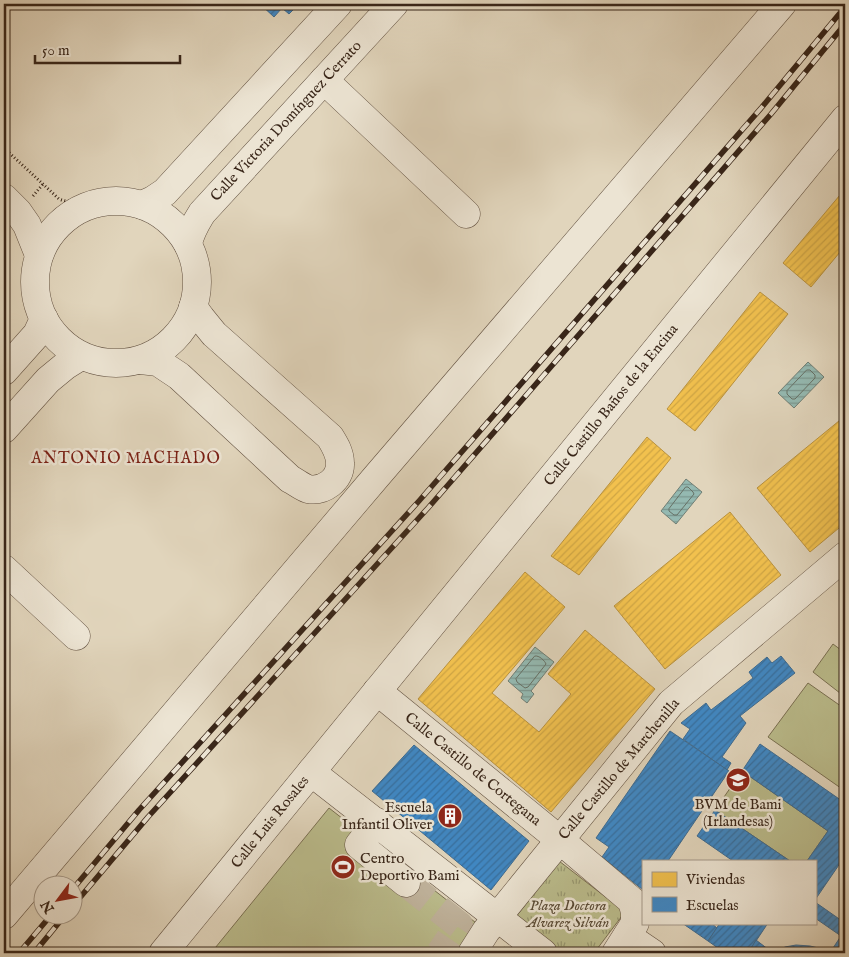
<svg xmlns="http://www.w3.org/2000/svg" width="849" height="957" font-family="'IM FELL English',serif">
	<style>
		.park { fill: url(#park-tufts); stroke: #7a7052 }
		.garden { fill: #babb8b; stroke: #7a7052 }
		.water { fill: url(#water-rules); stroke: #707e74 }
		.homes { fill: url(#homes-hatch); stroke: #ba923e }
		.schools { fill: url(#schools-hatch); stroke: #3d6b91 }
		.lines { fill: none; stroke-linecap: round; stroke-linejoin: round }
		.shore { stroke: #667065; stroke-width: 1 }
		.minor-tunnel { stroke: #bfb29b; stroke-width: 28; stroke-dasharray: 28 14; stroke-linecap: butt }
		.minor-casing { stroke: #635242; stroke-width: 29 }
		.path { stroke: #392619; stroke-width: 3; stroke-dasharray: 1 2.5; stroke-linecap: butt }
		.minor { stroke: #ece4d3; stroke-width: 28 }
		.rail-casing { stroke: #392619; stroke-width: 5.5 }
		.rail { stroke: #ece4d3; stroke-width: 4; stroke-dasharray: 11; stroke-linecap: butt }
		.labels { text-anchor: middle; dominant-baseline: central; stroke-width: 5; stroke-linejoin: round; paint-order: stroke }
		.street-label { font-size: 15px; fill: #392619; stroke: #ece4d3 }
		.poi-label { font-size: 15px; fill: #392619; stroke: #ece4d3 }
		.park-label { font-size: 15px; font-style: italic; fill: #594b36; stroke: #ece4d3 }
		.neighbourhood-label { font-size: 16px; letter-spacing: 1px; fill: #7a1f14; stroke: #ece4d3 }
	</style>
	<defs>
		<pattern id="park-tufts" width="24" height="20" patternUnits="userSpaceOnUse" patternTransform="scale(1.25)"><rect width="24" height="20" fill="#babb8b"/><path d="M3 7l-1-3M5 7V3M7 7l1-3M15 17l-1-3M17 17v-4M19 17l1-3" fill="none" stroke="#989871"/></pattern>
		<pattern id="water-rules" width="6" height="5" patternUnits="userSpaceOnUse" patternTransform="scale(1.25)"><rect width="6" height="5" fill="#94b9b1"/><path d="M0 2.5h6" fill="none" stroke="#7a968f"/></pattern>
		<pattern id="homes-hatch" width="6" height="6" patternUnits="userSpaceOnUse" patternTransform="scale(1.25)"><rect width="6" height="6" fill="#f2c14e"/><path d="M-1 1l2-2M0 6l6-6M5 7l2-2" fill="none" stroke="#d0a644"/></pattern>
		<pattern id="schools-hatch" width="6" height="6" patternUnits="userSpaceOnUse" patternTransform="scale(1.25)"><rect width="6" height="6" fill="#3f88c5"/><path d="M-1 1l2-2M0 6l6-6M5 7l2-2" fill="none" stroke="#366f9f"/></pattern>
	</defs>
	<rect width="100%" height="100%" fill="#e1d5bc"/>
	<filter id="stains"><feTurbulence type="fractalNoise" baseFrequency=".004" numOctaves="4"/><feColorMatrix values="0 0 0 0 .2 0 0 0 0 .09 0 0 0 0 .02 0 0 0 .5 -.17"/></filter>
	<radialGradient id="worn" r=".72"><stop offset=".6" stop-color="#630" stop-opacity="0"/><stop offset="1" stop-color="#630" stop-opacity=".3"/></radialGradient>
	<polygon class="park" points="559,861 625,912 594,953 561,953 515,918"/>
	<g class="garden">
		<polygon points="833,644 845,653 845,697 813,672"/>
		<polygon points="808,683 845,709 845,791 768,737"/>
		<polygon points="742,771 828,831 807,861 790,861 715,810"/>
		<polygon points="329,808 480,926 462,953 211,953"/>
	</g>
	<g class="water">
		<polygon points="808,362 824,377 794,408 778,393"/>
		<polygon points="686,479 702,492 676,524 661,511"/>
		<polygon points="535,647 554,662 531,691 534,694 527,703 521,698 523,694 508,681"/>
	</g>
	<g class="homes">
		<polygon points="845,189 845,246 811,287 783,263"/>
		<polygon points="760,292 788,314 695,431 667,409"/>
		<polygon points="845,416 845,523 810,552 757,488"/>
		<polygon points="647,437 671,458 579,575 551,556"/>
		<polygon points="730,512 781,575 665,669 614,606"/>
		<polygon points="525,572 565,607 492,693 539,732 571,694 548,674 585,630 655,689 551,812 418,699"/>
		<polygon points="504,947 513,953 500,953"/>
	</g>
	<g class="schools">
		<polygon points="260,4 299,4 289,14 282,8 274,17"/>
		<polygon points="781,656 795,673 740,716 746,723 722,757 731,763 727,770 683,739 690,729 681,723 706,703 711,710 753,678 749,672 767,657 772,663"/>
		<polygon points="670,731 729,771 668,861 643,861 643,890 602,857 609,847 596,838"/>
		<polygon points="760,744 845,803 845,856 815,900 815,861 807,861 828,831 742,771"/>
		<polygon points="414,745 529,841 491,890 372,791"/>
		<polygon points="715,810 790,861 733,861 697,836"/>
		<polygon points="815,902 845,923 845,953 835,953 831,951 841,936 815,918"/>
		<polygon points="682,923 711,923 717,928 708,941"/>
		<polygon points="720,923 768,923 750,950 755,953 725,953 708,941"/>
		<polygon points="756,940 773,953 785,947 796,945 810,946 827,950 835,953 755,953 750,950"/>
	</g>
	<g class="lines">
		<g class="shore">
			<polygon points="807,370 810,370 815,375 815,378 795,399 792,399 787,394 787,391"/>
			<polygon points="686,487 688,487 693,492 694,494 677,515 674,515 669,511 669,509"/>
			<path d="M535 656C539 655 545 661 546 664L528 687 525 688 517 682 516 679Z"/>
		</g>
		<polyline class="minor-tunnel" points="406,883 459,925 440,953"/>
		<defs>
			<g id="minor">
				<polyline points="324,80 466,214"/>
				<polyline points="4,198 18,212 27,225 39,255"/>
				<circle cx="116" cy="282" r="81"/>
				<polyline points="142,205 153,200 165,192 338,4"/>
				<path d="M188 244C190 232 196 223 202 213L394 4"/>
				<path d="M141 360 158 362 179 376 290 479C296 482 302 487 308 489 323 492 341 480 340 463 340 453 335 445 330 437L214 334 201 318 193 307"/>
				<polyline points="4,371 37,334 44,319"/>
				<polyline points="4,429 48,380 65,366 81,356"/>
				<polyline points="4,569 76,636"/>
				<polyline points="377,691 560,840 632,901 635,912 635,923 616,953"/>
				<polyline points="311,772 543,953"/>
				<polyline points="377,822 359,845 406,883"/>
				<polyline points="4,915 376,477 782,4"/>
				<polyline points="627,936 652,953"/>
				<polyline points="163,953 845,119"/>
				<polyline points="472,953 486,931 671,703 845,556"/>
			</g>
		</defs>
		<use href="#minor" class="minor-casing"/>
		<g class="path">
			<path d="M4 148 59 199C76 206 88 195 105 191 111 190 118 190 124 190"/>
			<polyline points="33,196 43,184"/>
			<polyline points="26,272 24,287 26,305"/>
		</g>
		<use href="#minor" class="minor"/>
		<defs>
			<g id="rail">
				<polyline points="72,890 139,810 419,501 762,107 845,7"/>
				<polyline points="72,907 148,817 428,508 771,114 845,24"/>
				<polyline points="19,953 52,914"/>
				<polyline points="34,953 66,914"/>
			</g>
		</defs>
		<use href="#rail" class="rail-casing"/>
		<use href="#rail" class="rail"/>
	</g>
	<defs>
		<symbol id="school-disc" viewBox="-11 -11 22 22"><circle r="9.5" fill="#8f2418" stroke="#ece4d3"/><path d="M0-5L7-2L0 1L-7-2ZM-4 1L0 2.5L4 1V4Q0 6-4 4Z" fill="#fff"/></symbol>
		<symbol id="building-disc" viewBox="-11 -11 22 22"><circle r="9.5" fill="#8f2418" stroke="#ece4d3"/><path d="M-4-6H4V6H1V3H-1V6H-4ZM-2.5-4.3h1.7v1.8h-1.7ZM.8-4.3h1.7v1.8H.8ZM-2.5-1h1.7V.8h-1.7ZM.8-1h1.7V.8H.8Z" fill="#fff"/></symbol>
		<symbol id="stadium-disc" viewBox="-11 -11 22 22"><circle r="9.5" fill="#8f2418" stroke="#ece4d3"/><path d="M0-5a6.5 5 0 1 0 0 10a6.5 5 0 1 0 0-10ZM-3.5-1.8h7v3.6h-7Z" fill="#fff"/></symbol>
	</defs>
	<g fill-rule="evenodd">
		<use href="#school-disc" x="724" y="766" width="28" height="28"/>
		<use href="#building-disc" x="436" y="802" width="28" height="28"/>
		<use href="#stadium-disc" x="329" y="853" width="28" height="28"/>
	</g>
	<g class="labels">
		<g class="street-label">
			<text transform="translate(286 121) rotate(-47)">Calle Victoria Domínguez Cerrato</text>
			<text transform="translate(611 405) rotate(-51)">Calle Castillo Baños de la Encina</text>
			<text transform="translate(473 769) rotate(39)">Calle Castillo de Cortegana</text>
			<text transform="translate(619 769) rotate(-50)">Calle Castillo de Marchenilla</text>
			<text transform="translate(270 822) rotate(-51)">Calle Luis Rosales</text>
		</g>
		<g class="poi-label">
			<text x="738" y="804">BVM de Bami<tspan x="738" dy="17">(Irlandesas)</tspan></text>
			<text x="432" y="807" text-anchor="end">Escuela<tspan x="432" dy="17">Infantil Oliver</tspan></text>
			<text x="360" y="858" text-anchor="start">Centro<tspan x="360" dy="17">Deportivo Bami</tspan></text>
		</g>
		<g class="park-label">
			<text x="568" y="905">Plaza Doctora<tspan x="568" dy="17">Alvarez Silván</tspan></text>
		</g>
		<g class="neighbourhood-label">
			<text x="126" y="459">ANTONIO MACHADO</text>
		</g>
	</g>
	<rect width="849" height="957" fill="none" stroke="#e1d5bc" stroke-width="20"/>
	<rect x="5" y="5" width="839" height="947" fill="none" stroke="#392619" stroke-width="2.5"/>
	<rect x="10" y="10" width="829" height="937" fill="none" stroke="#392619"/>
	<rect x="642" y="860" width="175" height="65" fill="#ece4d3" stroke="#a49889"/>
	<rect x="652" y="872" width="25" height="15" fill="#f2c14e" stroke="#a49889"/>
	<text x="686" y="884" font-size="15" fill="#392619">Viviendas</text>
	<rect x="652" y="897" width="25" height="15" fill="#3f88c5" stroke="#a49889"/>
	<text x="686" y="910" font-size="15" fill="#392619">Escuelas</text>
	<g transform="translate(58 900) rotate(238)"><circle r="24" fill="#ece4d3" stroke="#a49889"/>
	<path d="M0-4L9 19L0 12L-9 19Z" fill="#8f2418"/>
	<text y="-8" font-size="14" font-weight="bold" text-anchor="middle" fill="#392619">N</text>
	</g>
	<path d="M35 55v8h145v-8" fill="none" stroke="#392619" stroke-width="2.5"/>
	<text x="42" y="55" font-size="15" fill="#392619" stroke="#ece4d3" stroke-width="4" paint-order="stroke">50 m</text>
	<rect width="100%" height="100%" filter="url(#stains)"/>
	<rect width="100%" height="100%" fill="url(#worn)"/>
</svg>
